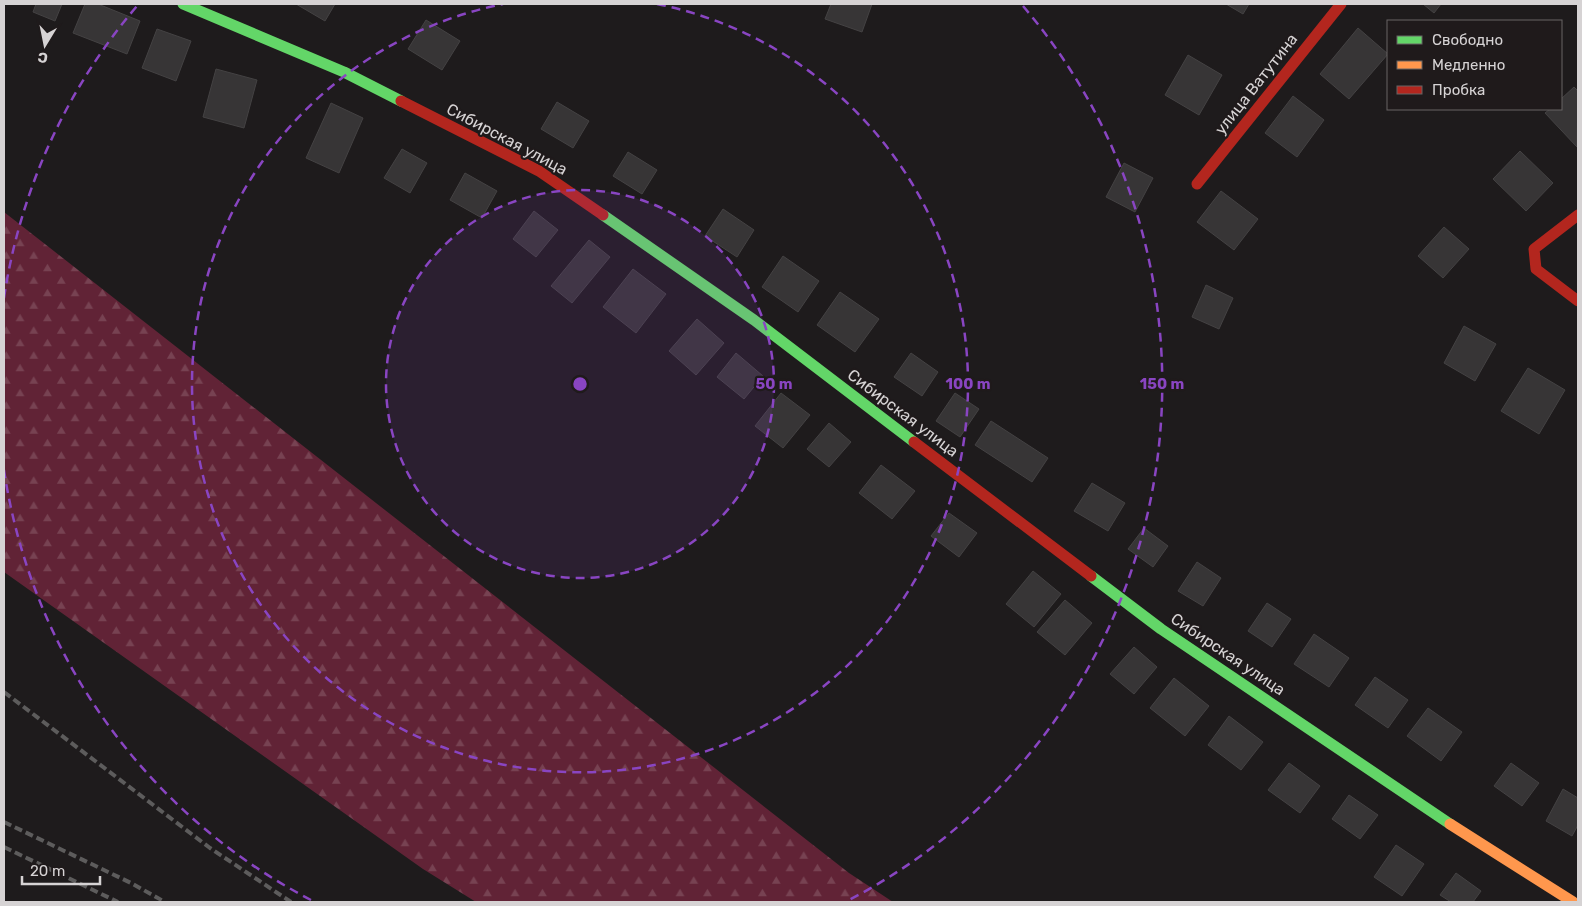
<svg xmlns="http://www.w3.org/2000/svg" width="1582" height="906" font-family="Rubik,sans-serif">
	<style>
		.forest { fill: url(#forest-firs) }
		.building { fill: #373536; stroke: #444243 }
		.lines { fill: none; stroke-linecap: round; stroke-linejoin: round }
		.fast { stroke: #63d668; stroke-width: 11 }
		.slow { stroke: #ff974d; stroke-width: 11 }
		.jam { stroke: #b3261e; stroke-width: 11 }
		.rail { stroke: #5d5c5c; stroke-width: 4; stroke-dasharray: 8 4; stroke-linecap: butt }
		.ring { fill: none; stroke: #8945c2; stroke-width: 2.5; stroke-dasharray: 9 6 }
		.labels { text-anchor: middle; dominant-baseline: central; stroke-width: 4.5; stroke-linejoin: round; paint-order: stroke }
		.street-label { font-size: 16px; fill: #d6d3d4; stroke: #1f1a1b }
		.centre { fill: #8945c2; stroke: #1f1a1b; stroke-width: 2.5 }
		.ring-label { font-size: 15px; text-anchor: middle; font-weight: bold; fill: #8945c2; stroke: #1f1a1b; stroke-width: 4.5; stroke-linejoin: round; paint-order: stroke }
	</style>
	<defs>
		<pattern id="forest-firs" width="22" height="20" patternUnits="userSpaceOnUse" patternTransform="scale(1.25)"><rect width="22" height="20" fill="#612336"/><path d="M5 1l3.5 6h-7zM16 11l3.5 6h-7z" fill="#774252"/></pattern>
	</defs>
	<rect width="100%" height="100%" fill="#1e1b1c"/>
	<polygon class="forest" points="4,212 849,873 893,902 476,902 423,869 4,572"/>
	<g class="building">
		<polygon points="36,4 62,4 55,21 33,12"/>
		<polygon points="85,4 98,4 140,21 127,54 73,33"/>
		<polygon points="296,4 335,4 325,21"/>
		<polygon points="831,4 872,4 862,32 825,19"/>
		<polygon points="1226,4 1249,4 1243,14"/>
		<polygon points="1423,4 1441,4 1434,13"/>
		<polygon points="426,20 460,41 442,70 408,49"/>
		<polygon points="1358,28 1388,54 1349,99 1320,74"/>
		<polygon points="157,29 191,41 176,81 142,68"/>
		<polygon points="1188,55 1222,75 1199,115 1165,95"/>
		<polygon points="216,69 257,80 244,128 203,117"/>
		<polygon points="1574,87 1578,91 1577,147 1545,113 1550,109 1561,109 1561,99"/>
		<polygon points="1293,96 1324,120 1297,157 1265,133"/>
		<polygon points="557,102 589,121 573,148 541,129"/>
		<polygon points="331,103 363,118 339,173 306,158"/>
		<polygon points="402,149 427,163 410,193 384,178"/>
		<polygon points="1520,151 1553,183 1526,211 1493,179"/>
		<polygon points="628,152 657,170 642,194 613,176"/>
		<polygon points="1124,163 1153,178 1135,212 1106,197"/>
		<polygon points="465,173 497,191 482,218 450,200"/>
		<polygon points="1221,191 1258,219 1234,250 1197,222"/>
		<polygon points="723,209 754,230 737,257 705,236"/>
		<polygon points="534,211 558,230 536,257 513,239"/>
		<polygon points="1444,227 1469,249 1443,278 1418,256"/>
		<polygon points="589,240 610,257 572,303 551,286"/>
		<polygon points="783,256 819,281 798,312 762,287"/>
		<polygon points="633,269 666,294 636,333 603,307"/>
		<polygon points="1206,285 1233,298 1219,329 1192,317"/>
		<polygon points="840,292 879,319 855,352 817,325"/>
		<polygon points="697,319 724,343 696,375 669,351"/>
		<polygon points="1464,326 1496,344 1475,381 1444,363"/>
		<polygon points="736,353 763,376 744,399 717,377"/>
		<polygon points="911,353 938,372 922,396 894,377"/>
		<polygon points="1528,368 1565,390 1539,434 1501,411"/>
		<polygon points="781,393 810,415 783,448 755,426"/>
		<polygon points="955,393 979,409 960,437 936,421"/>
		<polygon points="991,421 1048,458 1032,482 975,445"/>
		<polygon points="829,423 851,442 829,467 807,449"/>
		<polygon points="881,465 915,491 892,519 859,493"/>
		<polygon points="1092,483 1125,503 1108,531 1074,511"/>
		<polygon points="949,513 977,533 959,557 931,536"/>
		<polygon points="1144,528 1168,546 1153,567 1128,549"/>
		<polygon points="1197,562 1221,578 1203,606 1178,591"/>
		<polygon points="1033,571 1061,594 1034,627 1006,604"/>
		<polygon points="1065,600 1092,623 1065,655 1037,632"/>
		<polygon points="1267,603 1291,619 1272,647 1248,631"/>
		<polygon points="1314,634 1349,658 1329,687 1294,664"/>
		<polygon points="1134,647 1157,667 1134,694 1110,674"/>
		<polygon points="1375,677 1408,700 1388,728 1355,705"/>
		<polygon points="1174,678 1209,706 1185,736 1150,708"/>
		<polygon points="1428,708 1462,732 1441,761 1407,736"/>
		<polygon points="1229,716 1263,742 1241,770 1208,745"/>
		<polygon points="1289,763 1320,786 1300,813 1268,790"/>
		<polygon points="1511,763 1539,783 1522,806 1494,786"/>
		<polygon points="1563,789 1578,798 1578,825 1572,836 1546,821"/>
		<polygon points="1349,795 1378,815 1360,839 1332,819"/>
		<polygon points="1396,845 1424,864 1402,896 1374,877"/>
		<polygon points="1456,873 1481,891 1473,902 1451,902 1440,895"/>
	</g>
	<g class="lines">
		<g class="fast">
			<polyline points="183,4 344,72 401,101"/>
			<polyline points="603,215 754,320 914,442"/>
			<polyline points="1091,576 1161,629 1450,824"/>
		</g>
		<polyline class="slow" points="1450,824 1573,902"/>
		<g class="jam">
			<polyline points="401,101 539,171 603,215"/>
			<polyline points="1197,184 1341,4"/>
			<polyline points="1578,215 1534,249 1536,269 1578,301"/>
			<polyline points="914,442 1091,576"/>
		</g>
		<g class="rail">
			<polyline points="4,692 210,848 291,902"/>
			<polyline points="4,822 131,883 165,902"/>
			<polyline points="4,847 118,902"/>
		</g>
	</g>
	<circle cx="580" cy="384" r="194" fill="#8945c2" fill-opacity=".12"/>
	<g class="ring">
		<circle cx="580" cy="384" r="194"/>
		<path d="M657 4A388 388 0 1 1 503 4"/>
		<path d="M311 900A582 582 0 0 1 4 470M4 298A582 582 0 0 1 137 6M1023 6A582 582 0 0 1 849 900"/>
	</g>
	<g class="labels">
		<g class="street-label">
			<text transform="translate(1256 84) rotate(-52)">улица Ватутина</text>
			<text transform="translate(507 139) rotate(28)">Сибирская улица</text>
			<text transform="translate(903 413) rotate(37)">Сибирская улица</text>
			<text transform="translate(1228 654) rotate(34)">Сибирская улица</text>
		</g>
	</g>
	<circle cx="580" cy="384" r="8" class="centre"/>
	<g class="ring-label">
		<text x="774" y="389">50 m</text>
		<text x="968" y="389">100 m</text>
		<text x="1162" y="389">150 m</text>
	</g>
	<rect width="1582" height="906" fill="none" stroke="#d6d3d4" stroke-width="10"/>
	<rect x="1387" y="20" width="175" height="90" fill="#1f1a1b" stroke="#686465"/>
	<rect x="1397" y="36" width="25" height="8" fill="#63d668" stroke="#686465"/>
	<text x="1432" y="45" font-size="15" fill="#d6d3d4">Свободно</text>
	<rect x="1397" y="61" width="25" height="8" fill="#ff974d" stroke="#686465"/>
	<text x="1432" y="70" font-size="15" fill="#d6d3d4">Медленно</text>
	<rect x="1397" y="86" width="25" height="8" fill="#b3261e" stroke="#686465"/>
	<text x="1432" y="95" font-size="15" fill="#d6d3d4">Пробка</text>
	<g transform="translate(45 45) rotate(190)" stroke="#1f1a1b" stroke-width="4" paint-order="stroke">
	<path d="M0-4L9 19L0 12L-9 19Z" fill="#d6d3d4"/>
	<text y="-8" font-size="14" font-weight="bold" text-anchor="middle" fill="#d6d3d4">С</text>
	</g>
	<path d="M22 876v8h78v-8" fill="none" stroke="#d6d3d4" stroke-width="2.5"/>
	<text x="30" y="876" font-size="15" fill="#d6d3d4" stroke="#1f1a1b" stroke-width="4" paint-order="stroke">20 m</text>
</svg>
